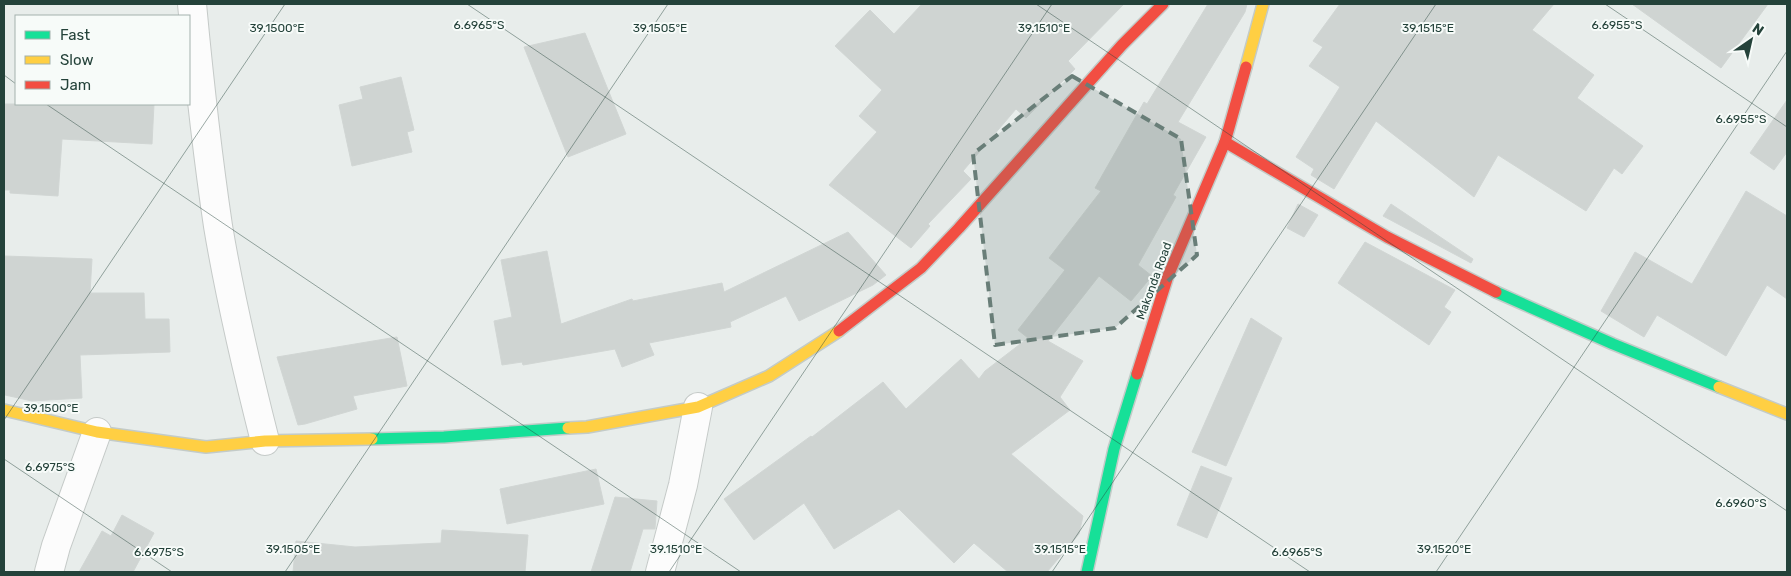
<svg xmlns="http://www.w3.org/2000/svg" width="1791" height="576" font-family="Rubik,sans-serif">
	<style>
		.building { fill: #cfd4d2; stroke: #d1d6d4 }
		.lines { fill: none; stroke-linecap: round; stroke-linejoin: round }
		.street-casing { stroke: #c5cac8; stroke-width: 30 }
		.fast-casing { stroke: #c3cbc8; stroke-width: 14 }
		.slow-casing { stroke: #c3cbc8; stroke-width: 14 }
		.jam-casing { stroke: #c3cbc8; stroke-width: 14 }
		.street { stroke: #fcfcfc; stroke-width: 28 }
		.fast { stroke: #16e098; stroke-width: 11 }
		.slow { stroke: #ffcf43; stroke-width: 11 }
		.jam { stroke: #f24e42; stroke-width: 11 }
		.marked { fill: #697e78; fill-opacity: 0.2; stroke: #697e78; stroke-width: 4; stroke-dasharray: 10 6; stroke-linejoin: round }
		.ticks { fill: none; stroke: #24423a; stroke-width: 1; stroke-opacity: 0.45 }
		.labels { text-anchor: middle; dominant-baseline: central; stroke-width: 4; stroke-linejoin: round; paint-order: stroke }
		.street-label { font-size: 12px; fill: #24423a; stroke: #f7fbf9 }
		.ticks-label { font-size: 12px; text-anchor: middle; fill: #24423a; stroke: #f7fbf9; stroke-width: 4; stroke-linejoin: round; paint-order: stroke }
	</style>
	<rect width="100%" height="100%" fill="#e8edeb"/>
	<g class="building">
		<polygon points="922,4 1124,4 1068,61 1075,69 1026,118 1016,109 963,171 971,179 928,224 930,226 911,248 829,185 877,132 859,116 882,90 835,46 870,10 894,34"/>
		<polygon points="1208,4 1247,4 1245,12 1178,122 1206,137 1173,195 1176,197 1138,265 1152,276 1131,301 1099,276 1048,341 1083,361 1060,397 1070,410 1011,454 1083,516 1079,534 1047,572 1008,572 974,543 954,563 899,509 834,549 804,503 754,540 724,499 811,436 812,437 883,382 906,409 961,359 979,379 985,371 1028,338 1018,330 1065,270 1049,258 1101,191 1095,188 1144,102 1147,104"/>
		<polygon points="1340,4 1554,4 1532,30 1594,75 1577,98 1643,146 1622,174 1614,168 1586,211 1498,155 1474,197 1376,121 1334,189 1311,175 1314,169 1296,157 1340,87 1309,66 1323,47 1313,41"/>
		<polygon points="1632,4 1768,4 1721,68"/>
		<polygon points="585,33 626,134 568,157 524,47"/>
		<polygon points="401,77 414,130 407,132 412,152 352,166 339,105 363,99 360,87"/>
		<polygon points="1787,100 1787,152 1774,170 1750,153"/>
		<polygon points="4,104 154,104 152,144 62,139 58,196 10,193 10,190 4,190"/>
		<polygon points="1746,191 1787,216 1787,299 1767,285 1726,356 1657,315 1644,337 1601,311 1635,252 1692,284"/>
		<polygon points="1298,204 1318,215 1304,237 1287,228"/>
		<polygon points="1391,204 1473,259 1471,263 1383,216"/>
		<polygon points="848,232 886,275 873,285 799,321 786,296 730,322 731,327 649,343 654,355 622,367 615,349 523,365 522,362 502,365 494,321 512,317 501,260 547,251 561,324 632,299 633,301 722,283 724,292"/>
		<polygon points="1365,242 1455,290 1444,307 1451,312 1429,345 1338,283"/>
		<polygon points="4,256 92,259 90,293 144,293 145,319 169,319 170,352 80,355 82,398 32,401 5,395"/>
		<polygon points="1251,318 1282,338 1226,466 1192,452"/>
		<polygon points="397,337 407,386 353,396 357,409 305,424 298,425 277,357"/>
		<polygon points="1201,466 1232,478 1207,538 1177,525"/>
		<polygon points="596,469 604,504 507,524 500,489"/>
		<polygon points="615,497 657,501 655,529 643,529 630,572 591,572"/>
		<polygon points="122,515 154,533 133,572 79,572 102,531 111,536"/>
		<polygon points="442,530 528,535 525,572 293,572 296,541 355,547 441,543"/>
	</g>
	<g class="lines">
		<defs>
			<g id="street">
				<path d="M192 4C199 78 207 152 218 226 230 298 247 370 265 441"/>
				<polyline points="49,572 56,546 97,432"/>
				<polyline points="660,572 683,485 698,407"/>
			</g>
			<g id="fast">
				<polyline points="1496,292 1613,344 1719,387"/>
				<polyline points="372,439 444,437 568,428"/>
				<polyline points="1087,572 1114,449 1137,374"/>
			</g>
			<g id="slow">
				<polyline points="1246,67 1263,4"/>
				<polyline points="1719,387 1787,414"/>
				<polyline points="4,410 97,432 206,447 265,441 372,439"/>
				<polyline points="568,428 587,427 698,407 769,376 839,331"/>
			</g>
			<g id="jam">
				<polyline points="1225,142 1387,237 1496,292"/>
				<polyline points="839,331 921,268 959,228 1122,45 1163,4"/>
				<polyline points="1137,374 1168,276 1225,142 1246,67"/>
			</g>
		</defs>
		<use href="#street" class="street-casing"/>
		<use href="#fast" class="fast-casing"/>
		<use href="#slow" class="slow-casing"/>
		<use href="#jam" class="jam-casing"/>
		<use href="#street" class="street"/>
		<use href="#fast" class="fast"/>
		<use href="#slow" class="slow"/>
		<use href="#jam" class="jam"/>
	</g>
	<path class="marked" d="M1072 76 1181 139 1197 255 1115 328 995 345 973 154Z"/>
	<path class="ticks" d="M467 4 1310 572M1036 4 1787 511M1605 4 1787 127M4 75 16 84M46 104 741 572M4 420 285 4M4 459 172 572M285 572 668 4M669 572 1052 4M1052 572 1436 4M1436 572 1787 51"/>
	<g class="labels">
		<g class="street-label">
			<text transform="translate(1154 281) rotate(-70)">Makonda Road</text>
		</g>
	</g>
	<g class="ticks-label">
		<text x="479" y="29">6.6965°S</text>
		<text x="1617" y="29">6.6955°S</text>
		<text x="277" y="32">39.1500°E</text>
		<text x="660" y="32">39.1505°E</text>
		<text x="1044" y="32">39.1510°E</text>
		<text x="1428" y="32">39.1515°E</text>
		<text x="1741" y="123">6.6955°S</text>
		<text x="51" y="412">39.1500°E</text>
		<text x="50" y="471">6.6975°S</text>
		<text x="1741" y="507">6.6960°S</text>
		<text x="293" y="553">39.1505°E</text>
		<text x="676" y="553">39.1510°E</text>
		<text x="1060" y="553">39.1515°E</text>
		<text x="1444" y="553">39.1520°E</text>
		<text x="159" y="556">6.6975°S</text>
		<text x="1297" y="556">6.6965°S</text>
	</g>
	<rect width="1791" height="576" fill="none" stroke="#24423a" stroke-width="10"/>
	<rect x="15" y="15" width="175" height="90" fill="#f7fbf9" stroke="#a3b1ad"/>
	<rect x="25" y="31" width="25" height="8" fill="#16e098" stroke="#a3b1ad"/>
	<text x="60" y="40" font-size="15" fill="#24423a">Fast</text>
	<rect x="25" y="56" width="25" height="8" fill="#ffcf43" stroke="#a3b1ad"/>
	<text x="60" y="65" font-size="15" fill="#24423a">Slow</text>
	<rect x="25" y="81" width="25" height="8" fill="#f24e42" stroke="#a3b1ad"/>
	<text x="60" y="90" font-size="15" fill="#24423a">Jam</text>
	<g transform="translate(1751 40) rotate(34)" stroke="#f7fbf9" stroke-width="4" paint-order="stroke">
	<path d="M0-4L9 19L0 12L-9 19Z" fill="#24423a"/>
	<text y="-8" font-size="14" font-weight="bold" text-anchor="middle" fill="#24423a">N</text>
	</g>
</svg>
